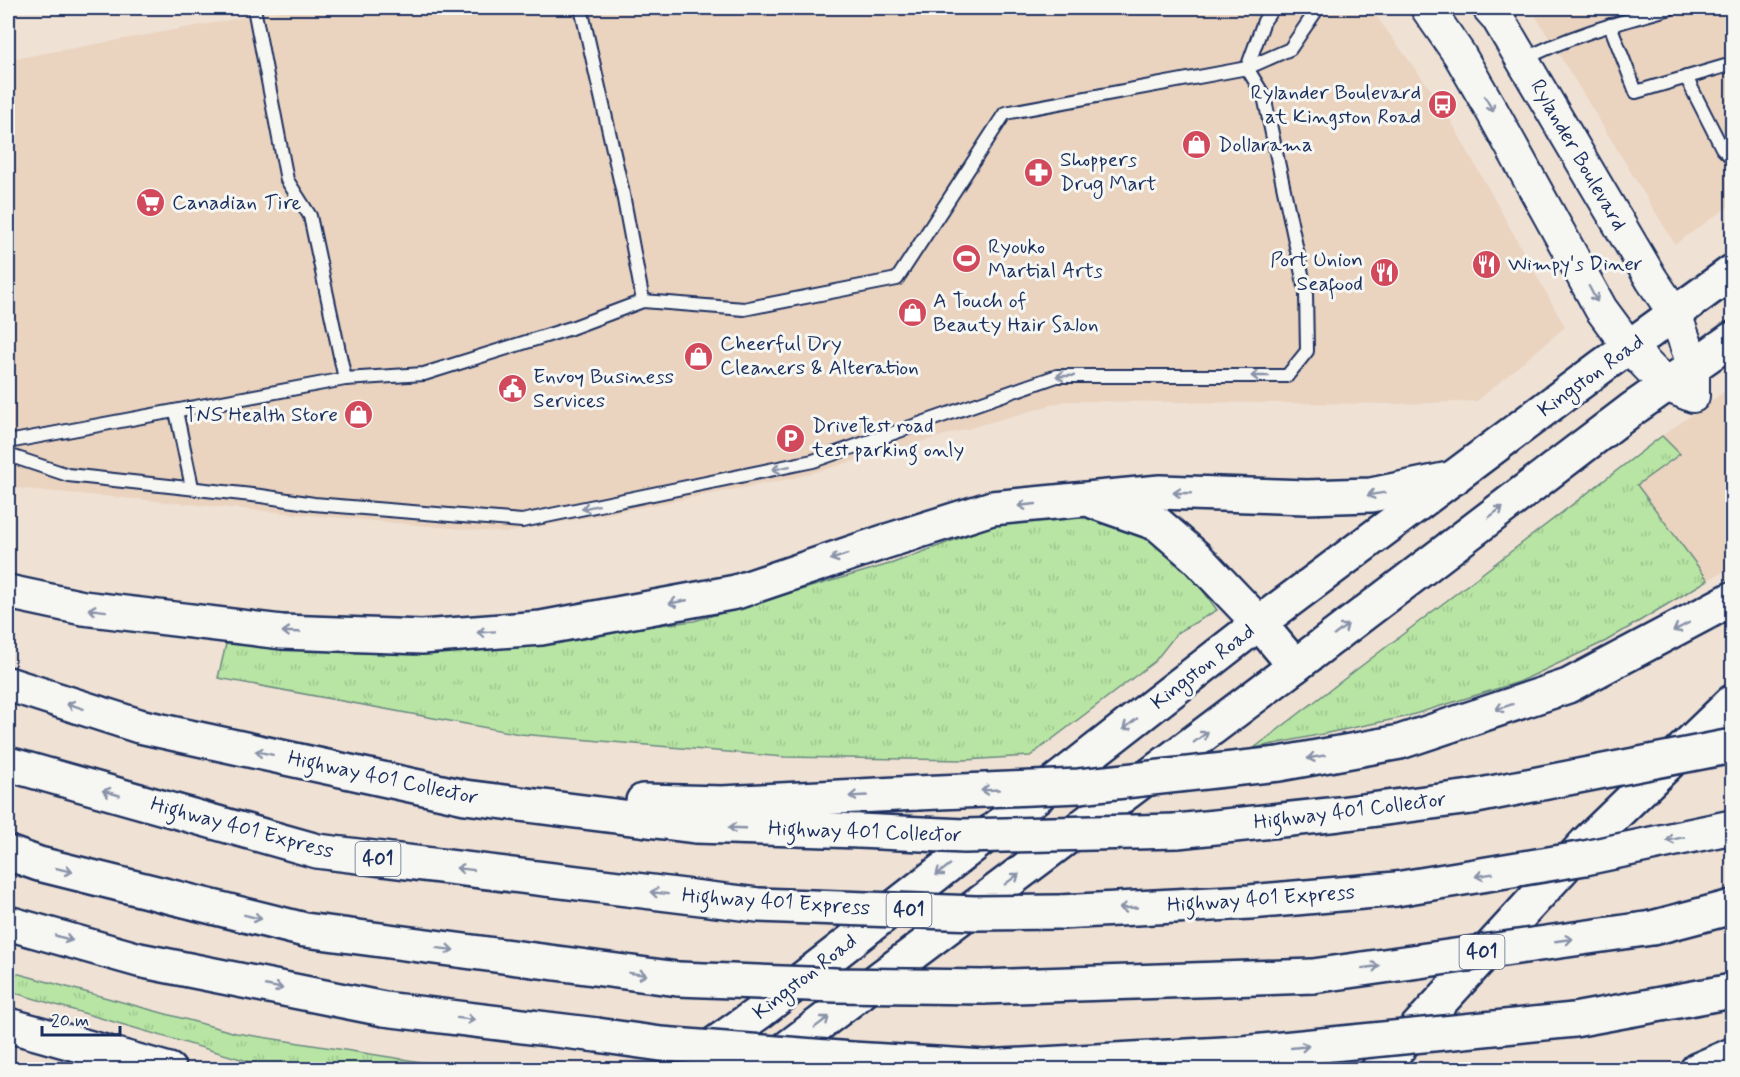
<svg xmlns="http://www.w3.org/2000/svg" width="1740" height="1077" font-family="Mynerve,sans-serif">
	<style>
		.built { fill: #ead3bf }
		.grass { fill: url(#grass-tufts); stroke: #6a8a80; stroke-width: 1.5 }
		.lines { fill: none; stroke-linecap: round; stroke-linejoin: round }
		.service-casing { stroke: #1b2f5e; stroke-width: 16 }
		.tertiary-casing { stroke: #1b2f5e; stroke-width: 36 }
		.primary-casing { stroke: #1b2f5e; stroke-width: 38 }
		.motorway-casing { stroke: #1b2f5e; stroke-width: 38 }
		.service { stroke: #f6f6f2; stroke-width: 12 }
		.tertiary { stroke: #f6f6f2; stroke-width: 32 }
		.primary { stroke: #f6f6f2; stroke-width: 33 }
		.motorway { stroke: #f6f6f2; stroke-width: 33 }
		.motorway-bridge-casing { stroke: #1b2f5e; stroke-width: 38; stroke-linecap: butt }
		.motorway-bridge { stroke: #f6f6f2; stroke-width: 33 }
		.oneway { stroke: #8892a8 }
		.labels { text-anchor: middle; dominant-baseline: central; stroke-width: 6; stroke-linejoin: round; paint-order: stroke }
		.shield { fill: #f6f6f2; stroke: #5d6b8a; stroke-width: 1.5 }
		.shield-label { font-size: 20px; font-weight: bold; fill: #1b2f5e }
		.poi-label { font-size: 21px; fill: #1b2f5e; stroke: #f6f6f2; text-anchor: start }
		.street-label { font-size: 21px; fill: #1b2f5e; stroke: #f6f6f2 }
	</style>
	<defs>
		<pattern id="grass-tufts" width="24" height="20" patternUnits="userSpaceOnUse" patternTransform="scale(1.5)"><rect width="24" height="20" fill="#b8e5a3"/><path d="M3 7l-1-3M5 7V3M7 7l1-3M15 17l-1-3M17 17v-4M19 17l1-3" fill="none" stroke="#9ec58f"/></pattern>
	</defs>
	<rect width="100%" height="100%" fill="#efe1d4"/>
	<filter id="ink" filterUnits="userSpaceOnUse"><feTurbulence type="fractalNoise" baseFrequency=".0167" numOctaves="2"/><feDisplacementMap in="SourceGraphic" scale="12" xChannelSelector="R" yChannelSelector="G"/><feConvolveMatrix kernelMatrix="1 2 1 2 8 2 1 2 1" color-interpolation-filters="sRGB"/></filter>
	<g filter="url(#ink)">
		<g class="built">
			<polygon points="297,8 1370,8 1442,105 1565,327 1477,401 1400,404 1065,401 794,478 505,533 15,488 8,452 8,60"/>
			<polygon points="1533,8 1732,8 1732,204 1675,244 1535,15"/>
			<polygon points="1732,386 1732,567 1708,580 1636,484 1680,455 1662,436"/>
		</g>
		<g class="grass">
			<polygon points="1662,436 1680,454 1637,485 1708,580 1606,641 1519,682 1405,717 1254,748"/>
			<polygon points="1076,514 1121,519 1179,557 1217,610 1177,633 1155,661 1030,756 965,760 784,757 520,734 218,678 226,644 444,650 694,621 893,563 992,526"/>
			<polygon points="8,971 236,1033 466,1069 275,1069 8,991"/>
		</g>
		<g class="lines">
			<defs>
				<g id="service">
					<polyline points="254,8 287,180 310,216 345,379 424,374 571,328 643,301 744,309 897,279 1005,113 1247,68 1290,49 1318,8"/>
					<polyline points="581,8 622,189 643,301"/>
					<polyline points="1610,25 1636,92 1732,64"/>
					<path d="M1523 60C1570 35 1621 22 1671 8"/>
					<polyline points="1247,68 1264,21 1273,8"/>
					<polyline points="1686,77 1722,148 1732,158"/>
					<polyline points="176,411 192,487"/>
					<polyline points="8,442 345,379"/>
					<polyline points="8,455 68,475 261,496 314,504 522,521 813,461 1057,376 1287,376 1307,351 1306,293 1264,96 1247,68"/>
				</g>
				<polyline id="tertiary" points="1427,8 1459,54 1492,111 1601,309 1629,347 1666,385 1693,396 1693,364 1675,314 1652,280 1497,17 1489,8"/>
				<g id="primary">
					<polyline points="1259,623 1295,666"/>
					<polyline points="678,1070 760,1012 1259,623 1601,367 1732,272"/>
					<polyline points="758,1070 1295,666 1631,410 1732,339"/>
				</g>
				<g id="motorway">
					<polyline points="1095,502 1158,524 1196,557 1259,623"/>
					<polyline points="8,592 83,608 282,632 422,637 541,628 736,592 884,542 992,508 1160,492 1306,497 1371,495 1454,478"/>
					<polyline points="8,684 139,726 465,797 695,826 859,831"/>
					<polyline points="8,764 317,851 758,905"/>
					<polyline points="1279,764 1400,742 1568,686 1732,599"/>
					<polyline points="643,801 722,803 917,793"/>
					<polyline points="1177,831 1339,814 1471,797"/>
					<polyline points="8,853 39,864 305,930 678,979"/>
					<polyline points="1060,912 1250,902 1396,889"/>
					<polyline points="8,923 139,960 384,1009 597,1035"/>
					<polyline points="1652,928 1732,907"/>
					<polyline points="983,987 1313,976"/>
					<polyline points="1574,1020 1732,991"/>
					<polyline points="8,1025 169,1070"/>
					<polyline points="852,1059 985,1067 1242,1053"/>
					<polyline points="1378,1070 1586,843 1732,702"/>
					<polyline points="1697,1070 1732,1055"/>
				</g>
			</defs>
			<use href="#service" class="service-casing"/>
			<use href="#tertiary" class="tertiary-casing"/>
			<use href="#primary" class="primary-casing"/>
			<use href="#motorway" class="motorway-casing"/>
			<use href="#service" class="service"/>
			<use href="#tertiary" class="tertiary"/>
			<use href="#primary" class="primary"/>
			<use href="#motorway" class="motorway"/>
			<defs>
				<g id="motorway-bridge">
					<polyline points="917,793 1079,786 1279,764"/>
					<polyline points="1471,797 1732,746"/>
					<polyline points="859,831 964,836 1177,831"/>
					<polyline points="1396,889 1585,858 1732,827"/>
					<polyline points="758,905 976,913 1060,912"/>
					<polyline points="1313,976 1652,928"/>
					<polyline points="678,979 836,985 983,987"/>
					<polyline points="597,1035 661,1044 852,1059"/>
					<polyline points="1242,1053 1574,1020"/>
				</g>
			</defs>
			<use href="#motorway-bridge" class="motorway-bridge-casing"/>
			<use href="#motorway-bridge" class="motorway-bridge"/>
		</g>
		<defs><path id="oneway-shaft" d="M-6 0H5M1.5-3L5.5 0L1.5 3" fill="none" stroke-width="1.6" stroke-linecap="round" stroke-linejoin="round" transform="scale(1.5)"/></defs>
		<g class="oneway">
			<use href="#oneway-shaft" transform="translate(1489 104) rotate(60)"/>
			<use href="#oneway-shaft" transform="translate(1593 294) rotate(62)"/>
			<use href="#oneway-shaft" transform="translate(1065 376) rotate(178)"/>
			<use href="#oneway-shaft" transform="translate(1260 376) rotate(-180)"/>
			<use href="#oneway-shaft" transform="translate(781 468) rotate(168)"/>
			<use href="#oneway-shaft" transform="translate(1182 493) rotate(-178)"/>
			<use href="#oneway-shaft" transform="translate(1376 494) rotate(171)"/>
			<use href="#oneway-shaft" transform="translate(1027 505) rotate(174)"/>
			<use href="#oneway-shaft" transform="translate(590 507) rotate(168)"/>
			<use href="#oneway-shaft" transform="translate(1496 512) rotate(-37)"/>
			<use href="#oneway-shaft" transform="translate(839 557) rotate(161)"/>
			<use href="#oneway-shaft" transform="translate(678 602) rotate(169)"/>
			<use href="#oneway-shaft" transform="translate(97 610) rotate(-173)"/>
			<use href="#oneway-shaft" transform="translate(1681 627) rotate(152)"/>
			<use href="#oneway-shaft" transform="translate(1341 630) rotate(-38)"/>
			<use href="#oneway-shaft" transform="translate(291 632) rotate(-178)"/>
			<use href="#oneway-shaft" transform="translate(486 632) rotate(176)"/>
			<use href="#oneway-shaft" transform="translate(75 706) rotate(-162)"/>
			<use href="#oneway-shaft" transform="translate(1504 707) rotate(162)"/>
			<use href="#oneway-shaft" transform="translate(1130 724) rotate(142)"/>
			<use href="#oneway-shaft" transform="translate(1201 737) rotate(-37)"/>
			<use href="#oneway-shaft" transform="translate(264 753) rotate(-168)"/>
			<use href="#oneway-shaft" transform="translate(1316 757) rotate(170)"/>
			<use href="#oneway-shaft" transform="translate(990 790) rotate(177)"/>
			<use href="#oneway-shaft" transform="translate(111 793) rotate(-164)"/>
			<use href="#oneway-shaft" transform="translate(858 796) rotate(177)"/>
			<use href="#oneway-shaft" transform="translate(737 828) rotate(-178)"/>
			<use href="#oneway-shaft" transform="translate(1675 839) rotate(168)"/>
			<use href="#oneway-shaft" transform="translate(465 869) rotate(-173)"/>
			<use href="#oneway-shaft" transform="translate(64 870) rotate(14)"/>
			<use href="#oneway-shaft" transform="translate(943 870) rotate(142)"/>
			<use href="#oneway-shaft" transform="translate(1484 875) rotate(171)"/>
			<use href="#oneway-shaft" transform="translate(1012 879) rotate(-37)"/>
			<use href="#oneway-shaft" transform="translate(659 893) rotate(-173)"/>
			<use href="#oneway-shaft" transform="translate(1128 908) rotate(177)"/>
			<use href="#oneway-shaft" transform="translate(253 917) rotate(14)"/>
			<use href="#oneway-shaft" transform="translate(64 938) rotate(16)"/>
			<use href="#oneway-shaft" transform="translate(1564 940) rotate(-8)"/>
			<use href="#oneway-shaft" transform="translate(445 949) rotate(7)"/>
			<use href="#oneway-shaft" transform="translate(1371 967) rotate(-8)"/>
			<use href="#oneway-shaft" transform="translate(638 974) rotate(7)"/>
			<use href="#oneway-shaft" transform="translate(274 987) rotate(11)"/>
			<use href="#oneway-shaft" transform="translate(466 1019) rotate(7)"/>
			<use href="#oneway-shaft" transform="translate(822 1022) rotate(-37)"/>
			<use href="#oneway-shaft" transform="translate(1300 1047) rotate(-6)"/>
		</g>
	</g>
	<defs>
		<symbol id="bus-disc" viewBox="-11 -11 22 22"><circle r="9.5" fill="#d1495b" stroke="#f6f6f2"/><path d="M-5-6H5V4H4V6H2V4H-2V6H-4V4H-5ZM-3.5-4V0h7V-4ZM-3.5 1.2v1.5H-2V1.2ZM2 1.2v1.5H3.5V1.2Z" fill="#fff"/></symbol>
		<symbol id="shop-disc" viewBox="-11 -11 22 22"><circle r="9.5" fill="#d1495b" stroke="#f6f6f2"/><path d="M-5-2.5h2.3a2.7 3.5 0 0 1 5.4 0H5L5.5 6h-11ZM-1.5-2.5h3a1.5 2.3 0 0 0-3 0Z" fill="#fff"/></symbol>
		<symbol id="pharmacy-disc" viewBox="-11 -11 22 22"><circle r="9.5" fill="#d1495b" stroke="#f6f6f2"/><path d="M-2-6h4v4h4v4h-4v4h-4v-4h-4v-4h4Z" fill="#fff"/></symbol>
		<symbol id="supermarket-disc" viewBox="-11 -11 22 22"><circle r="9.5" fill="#d1495b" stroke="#f6f6f2"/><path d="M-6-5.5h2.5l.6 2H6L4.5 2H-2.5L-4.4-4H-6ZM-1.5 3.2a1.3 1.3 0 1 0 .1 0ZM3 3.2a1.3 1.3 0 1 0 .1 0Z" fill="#fff"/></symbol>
		<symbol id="stadium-disc" viewBox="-11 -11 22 22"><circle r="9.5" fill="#d1495b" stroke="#f6f6f2"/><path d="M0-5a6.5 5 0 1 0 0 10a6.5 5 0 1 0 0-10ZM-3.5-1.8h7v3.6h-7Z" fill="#fff"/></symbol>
		<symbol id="restaurant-disc" viewBox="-11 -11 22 22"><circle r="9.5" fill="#d1495b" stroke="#f6f6f2"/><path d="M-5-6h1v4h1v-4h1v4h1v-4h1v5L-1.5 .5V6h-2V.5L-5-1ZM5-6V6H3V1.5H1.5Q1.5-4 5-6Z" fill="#fff"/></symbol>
		<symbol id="civic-disc" viewBox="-11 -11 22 22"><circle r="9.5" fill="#d1495b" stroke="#f6f6f2"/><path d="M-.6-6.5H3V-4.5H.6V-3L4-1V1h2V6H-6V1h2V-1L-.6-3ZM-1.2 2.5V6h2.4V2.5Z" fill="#fff"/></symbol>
		<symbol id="parking-disc" viewBox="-11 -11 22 22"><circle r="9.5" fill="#d1495b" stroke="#f6f6f2"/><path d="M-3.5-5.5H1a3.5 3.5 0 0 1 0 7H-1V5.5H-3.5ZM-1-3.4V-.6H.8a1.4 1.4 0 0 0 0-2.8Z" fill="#fff"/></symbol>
	</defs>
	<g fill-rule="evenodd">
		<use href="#bus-disc" x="1426" y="88" width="33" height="33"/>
		<use href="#shop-disc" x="1180" y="128" width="33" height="33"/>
		<use href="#pharmacy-disc" x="1022" y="156" width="33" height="33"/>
		<use href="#supermarket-disc" x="134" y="186" width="33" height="33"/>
		<use href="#stadium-disc" x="950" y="242" width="33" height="33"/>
		<use href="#restaurant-disc" x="1470" y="248" width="33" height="33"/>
		<use href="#restaurant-disc" x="1368" y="256" width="33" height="33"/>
		<use href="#shop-disc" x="896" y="296" width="33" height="33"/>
		<use href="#shop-disc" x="682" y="340" width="33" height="33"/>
		<use href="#civic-disc" x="496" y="372" width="33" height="33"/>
		<use href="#shop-disc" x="342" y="398" width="33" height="33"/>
		<use href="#parking-disc" x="774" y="422" width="33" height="33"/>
	</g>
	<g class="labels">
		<g class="shield">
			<rect x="355.5" y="842" width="45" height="34" rx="4.5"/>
			<rect x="886.5" y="893" width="45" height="34" rx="4.5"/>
			<rect x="1459.5" y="935" width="45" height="34" rx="4.5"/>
		</g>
		<g class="shield-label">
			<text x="378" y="859">401</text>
			<text x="909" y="910">401</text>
			<text x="1482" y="952">401</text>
		</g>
		<g class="poi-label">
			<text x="1421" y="93" text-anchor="end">Rylander Boulevard<tspan x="1421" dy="24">at Kingston Road</tspan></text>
			<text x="1218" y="145">Dollarama</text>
			<text x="1060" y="160">Shoppers<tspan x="1060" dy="24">Drug Mart</tspan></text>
			<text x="172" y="203">Canadian Tire</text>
			<text x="988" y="247">Ryouko<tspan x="988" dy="24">Martial Arts</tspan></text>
			<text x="1363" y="260" text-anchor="end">Port Union<tspan x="1363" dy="24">Seafood</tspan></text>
			<text x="1508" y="264">Wimpy's Diner</text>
			<text x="933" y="301">A Touch of<tspan x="933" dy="24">Beauty Hair Salon</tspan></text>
			<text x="720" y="344">Cheerful Dry<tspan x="720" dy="24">Cleaners &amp; Alteration</tspan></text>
			<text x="533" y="377">Envoy Business<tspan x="533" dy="24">Services</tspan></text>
			<text x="338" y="415" text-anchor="end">TNS Health Store</text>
			<text x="812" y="426">DriveTest road<tspan x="812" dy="24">test parking only</tspan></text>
		</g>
		<g class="street-label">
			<text transform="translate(1578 155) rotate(60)">Rylander Boulevard</text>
			<text transform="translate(1591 376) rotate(-36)">Kingston Road</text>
			<text transform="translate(1203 667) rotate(-38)">Kingston Road</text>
			<text transform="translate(383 778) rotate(12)">Highway 401 Collector</text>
			<text transform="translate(1350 811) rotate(-7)">Highway 401 Collector</text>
			<text transform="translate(242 828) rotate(15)">Highway 401 Express</text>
			<text transform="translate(865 832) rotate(2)">Highway 401 Collector</text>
			<text transform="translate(1261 899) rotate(-4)">Highway 401 Express</text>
			<text transform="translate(776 902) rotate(4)">Highway 401 Express</text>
			<text transform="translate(805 977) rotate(-38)">Kingston Road</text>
		</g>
	</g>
	<rect width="1740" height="1077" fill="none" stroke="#f6f6f2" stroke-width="30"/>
	<rect x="15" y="15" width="1710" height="1047" fill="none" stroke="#1b2f5e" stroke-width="2" filter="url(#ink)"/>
	<path d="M42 1026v9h78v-9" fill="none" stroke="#1b2f5e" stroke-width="3"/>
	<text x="51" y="1026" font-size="18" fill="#1b2f5e" stroke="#f6f6f2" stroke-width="4.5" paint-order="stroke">20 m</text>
</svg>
